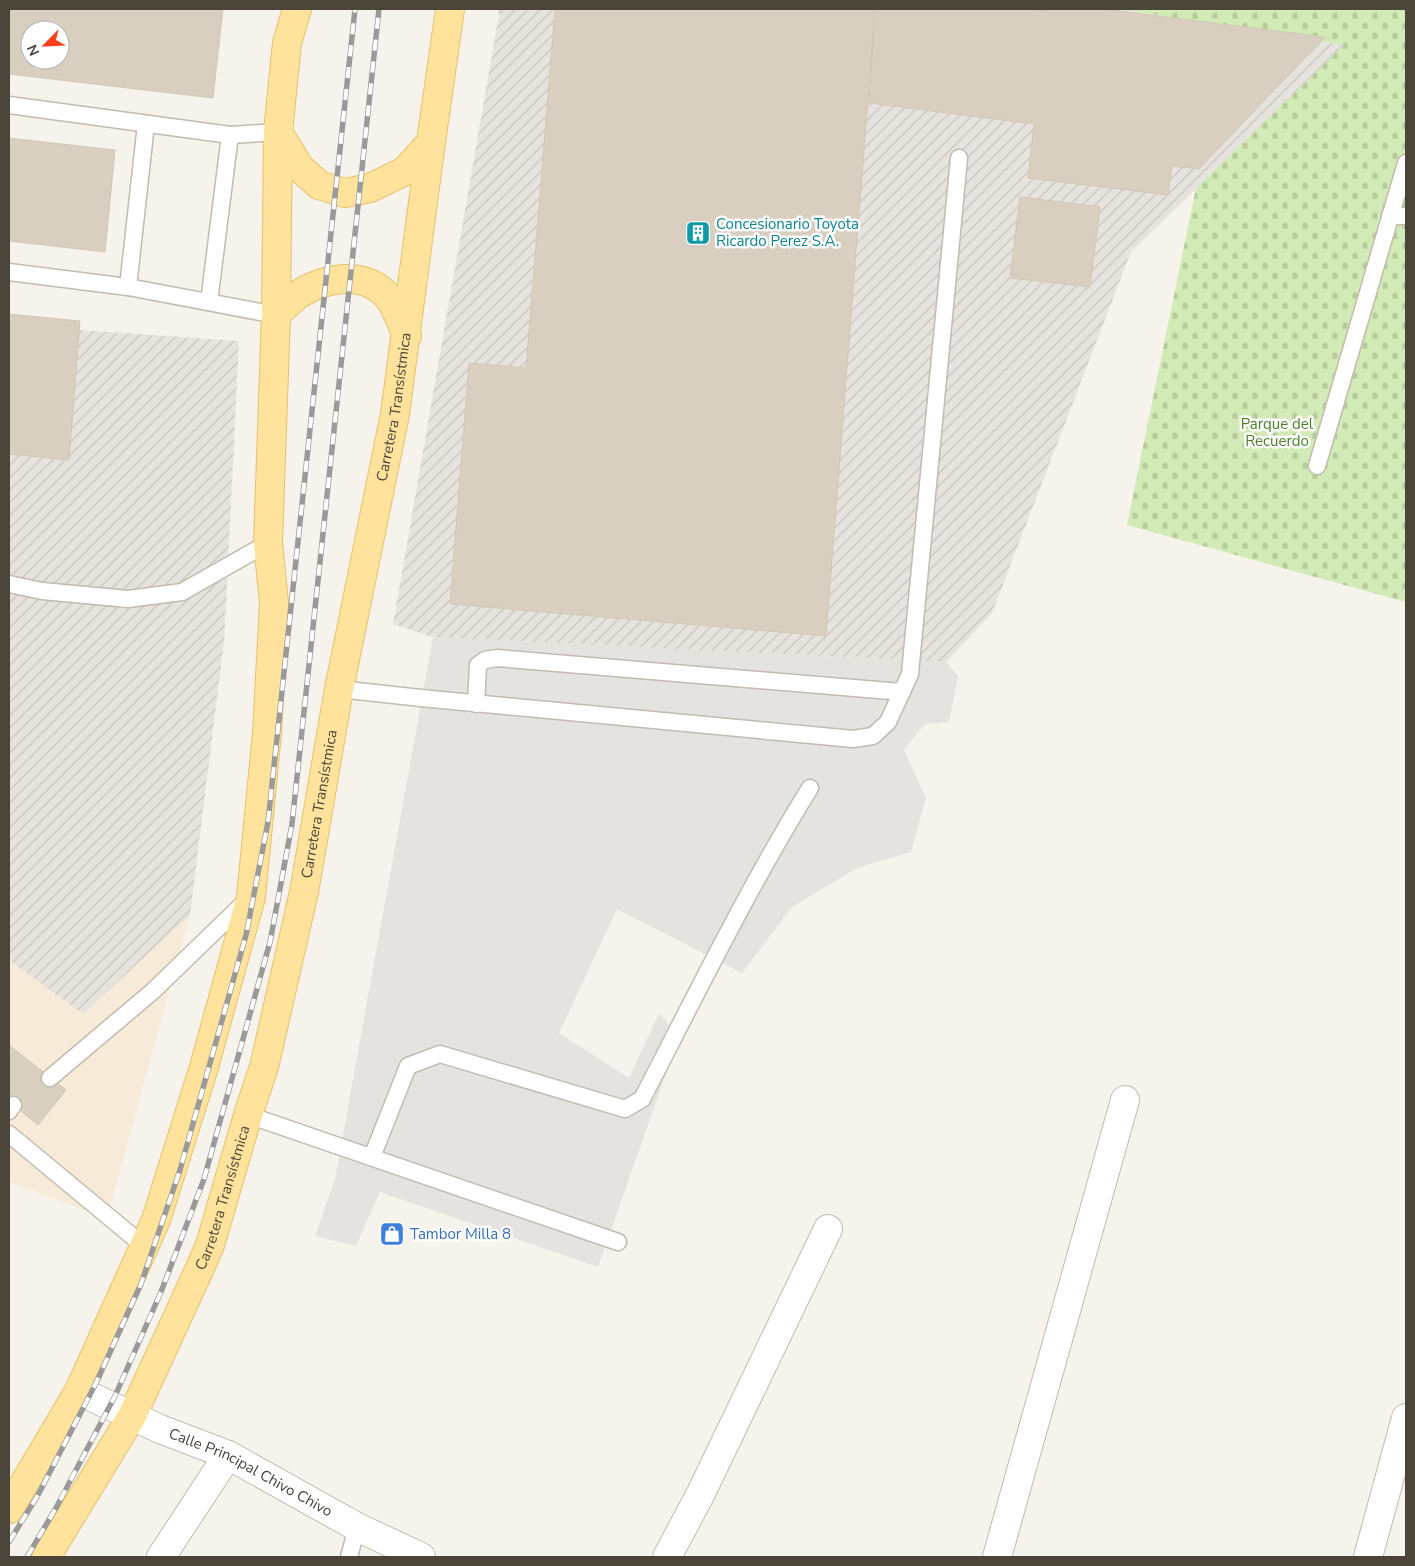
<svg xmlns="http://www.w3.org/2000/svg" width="1415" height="1566" font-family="'Nunito Sans',sans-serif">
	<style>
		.commercial { fill: #f7ead8 }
		.industrial { fill: url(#industrial-furrows) }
		.cemetery { fill: url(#cemetery-stones) }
		.parking { fill: #e5e3e0 }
		.building { fill: #d8cfc1; stroke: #d3c7b4; fill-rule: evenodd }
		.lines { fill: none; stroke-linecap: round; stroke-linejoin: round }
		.service-casing { stroke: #c2bbae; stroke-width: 19 }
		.minor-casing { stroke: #c2bbae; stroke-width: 30 }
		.tertiary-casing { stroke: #c2bbae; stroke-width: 30 }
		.primary-casing { stroke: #e6c16a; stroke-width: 30 }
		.service { stroke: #fff; stroke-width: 16 }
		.minor { stroke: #fff; stroke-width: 28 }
		.tertiary { stroke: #fff; stroke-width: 28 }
		.primary { stroke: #ffe39c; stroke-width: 28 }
		.rail-casing { stroke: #9a9a9a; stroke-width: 5.5 }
		.rail { stroke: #fff; stroke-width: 4; stroke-dasharray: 11; stroke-linecap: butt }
		.labels { text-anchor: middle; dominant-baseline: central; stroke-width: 5; stroke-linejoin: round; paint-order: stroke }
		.culture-label { font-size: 15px; fill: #0d838f; stroke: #fff; text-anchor: start }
		.street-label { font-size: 15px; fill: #4b4439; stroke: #fff }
		.park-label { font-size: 15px; fill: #4a7f2a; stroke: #fff }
		.shop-label { font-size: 15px; fill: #366cbe; stroke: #fff; text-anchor: start }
	</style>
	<defs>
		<pattern id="industrial-furrows" width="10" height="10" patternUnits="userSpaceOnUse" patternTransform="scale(1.25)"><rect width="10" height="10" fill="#e6e2dd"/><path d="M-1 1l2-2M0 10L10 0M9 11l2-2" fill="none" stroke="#c7c3be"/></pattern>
		<pattern id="cemetery-stones" width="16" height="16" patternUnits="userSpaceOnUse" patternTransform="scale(1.25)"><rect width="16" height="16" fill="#d2eab5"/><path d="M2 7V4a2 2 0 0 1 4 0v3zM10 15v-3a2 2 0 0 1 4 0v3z" fill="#b6ca9c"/></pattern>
	</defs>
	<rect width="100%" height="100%" fill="#f6f3ec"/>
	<polygon class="commercial" points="190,915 107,1218 9,1182 9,960 83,1014"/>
	<g class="industrial">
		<polygon points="498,9 1119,9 1344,45 1131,252 992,613 946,662 433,637 393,624 499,15"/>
		<polygon points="9,325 239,341 224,642 190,915 83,1014 9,960"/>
	</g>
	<polygon class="cemetery" points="1119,9 1406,9 1406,602 1127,525 1196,188 1344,45"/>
	<polygon class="parking" points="433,637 946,662 958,676 949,722 925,724 904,750 926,798 911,852 857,868 792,907 742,973 617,909 559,1033 629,1078 659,1013 679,1037 598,1267 380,1192 356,1246 315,1236 335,1179"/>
	<g class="building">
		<path d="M9 9H223L213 98 9 74ZM30 30H60V60H30Z"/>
		<polygon points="555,9 875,9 826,636 450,604 469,363 526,368"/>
		<polygon points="875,9 1031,9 1047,11 1048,9 1102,9 1325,37 1199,169 1172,166 1168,195 1028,178 1034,124 869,103"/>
		<polygon points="9,138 115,150 105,252 9,241"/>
		<polygon points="1020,197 1100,207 1090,287 1010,278"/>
		<polygon points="9,314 80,321 69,460 9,454"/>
		<polygon points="9,1045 66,1090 38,1125 9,1101"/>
	</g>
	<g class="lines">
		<defs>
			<g id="service">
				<polyline points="9,105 230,135 278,132"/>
				<polyline points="1390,216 1406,216"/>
				<polyline points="9,272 128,287 276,315"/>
				<polyline points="128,287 146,124"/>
				<polyline points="209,302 230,135"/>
				<polyline points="1317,466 1406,163"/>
				<polyline points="9,584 42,591 128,599 182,592 268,543"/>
				<polyline points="339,689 421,698 853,739 873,736 888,722 910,674 959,158"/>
				<polyline points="476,704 478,665 485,660 497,658 902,692"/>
				<polyline points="50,1078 153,991 247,900"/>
				<polyline points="9,1111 13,1105"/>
				<polyline points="248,1115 618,1242"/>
				<polyline points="9,1134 144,1246"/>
				<path d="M372 1157 408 1066 440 1054 625 1109 642 1099C696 995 748 888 810 788"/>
				<polyline points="349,1557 357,1527"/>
			</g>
			<g id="minor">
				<polyline points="161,1557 228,1455"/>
				<polyline points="667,1557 701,1493 828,1229"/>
				<polyline points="997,1557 1125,1100"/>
				<polyline points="1368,1557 1406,1418"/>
			</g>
			<g id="tertiary">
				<path id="s1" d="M79 1391 160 1429 228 1455 357 1527 421 1557"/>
			</g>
			<g id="primary">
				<polyline points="278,132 300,168 319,185 345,193 370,188 405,171 431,142"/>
				<path d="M276 315C283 308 291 300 299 294 326 277 365 270 388 297 397 308 401 323 407 336"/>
				<polyline points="9,1509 79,1391 156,1220 204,1067 251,897 267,733 274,603 268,543 276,315 278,132 287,43 297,9"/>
				<path id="s2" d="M46 1557 132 1416 200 1268 210 1245 248 1115 264 1067 304 892 339 689 395 414 431 142 450 9"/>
			</g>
		</defs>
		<use href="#service" class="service-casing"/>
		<use href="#minor" class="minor-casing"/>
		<use href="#tertiary" class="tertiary-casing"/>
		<use href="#primary" class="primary-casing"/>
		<use href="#service" class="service"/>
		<use href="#minor" class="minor"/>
		<use href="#tertiary" class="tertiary"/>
		<use href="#primary" class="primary"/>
		<defs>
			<g id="rail">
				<polyline points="9,1542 38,1495 95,1385 141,1284 180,1170 246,935 268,822 355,9"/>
				<polyline points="27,1557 56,1508 115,1396 161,1292 204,1179 270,942 292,824 379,9"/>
			</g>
		</defs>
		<use href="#rail" class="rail-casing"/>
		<use href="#rail" class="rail"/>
	</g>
	<defs>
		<symbol id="building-square" viewBox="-11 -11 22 22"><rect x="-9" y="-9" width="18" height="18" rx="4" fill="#0f9aa8" stroke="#fff"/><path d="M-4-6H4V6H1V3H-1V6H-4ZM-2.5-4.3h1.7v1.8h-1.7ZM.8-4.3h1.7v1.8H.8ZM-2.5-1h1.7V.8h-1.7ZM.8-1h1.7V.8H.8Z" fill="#fff"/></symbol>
		<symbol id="shop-square" viewBox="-11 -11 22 22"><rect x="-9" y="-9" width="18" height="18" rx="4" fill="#3f7fe0" stroke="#fff"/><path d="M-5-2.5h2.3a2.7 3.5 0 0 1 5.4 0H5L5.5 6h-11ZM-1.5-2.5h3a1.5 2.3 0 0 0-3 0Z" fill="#fff"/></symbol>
	</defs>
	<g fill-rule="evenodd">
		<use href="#building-square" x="684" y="219" width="28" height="28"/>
		<use href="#shop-square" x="378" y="1220" width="28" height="28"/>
	</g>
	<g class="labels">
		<g class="culture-label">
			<text x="716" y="224">Concesionario Toyota<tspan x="716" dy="17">Ricardo Perez S.A.</tspan></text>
		</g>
		<g class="street-label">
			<text stroke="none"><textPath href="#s2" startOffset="1212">Carretera Transístmica</textPath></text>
			<text stroke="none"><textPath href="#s2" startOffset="808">Carretera Transístmica</textPath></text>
			<text stroke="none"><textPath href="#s2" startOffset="402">Carretera Transístmica</textPath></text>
			<text stroke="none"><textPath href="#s1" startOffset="190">Calle Principal Chivo Chivo</textPath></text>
		</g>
		<g class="park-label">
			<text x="1277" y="424">Parque del<tspan x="1277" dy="17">Recuerdo</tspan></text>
		</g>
		<g class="shop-label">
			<text x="410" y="1234">Tambor Milla 8</text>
		</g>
	</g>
	<rect width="1415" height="1566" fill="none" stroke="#4b4439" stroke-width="20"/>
	<g transform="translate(45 45) rotate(246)"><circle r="24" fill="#ffffff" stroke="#b7b4b0"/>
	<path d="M0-4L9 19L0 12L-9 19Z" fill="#fc3f1d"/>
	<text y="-8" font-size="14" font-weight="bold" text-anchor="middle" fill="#4b4439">N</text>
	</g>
</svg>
